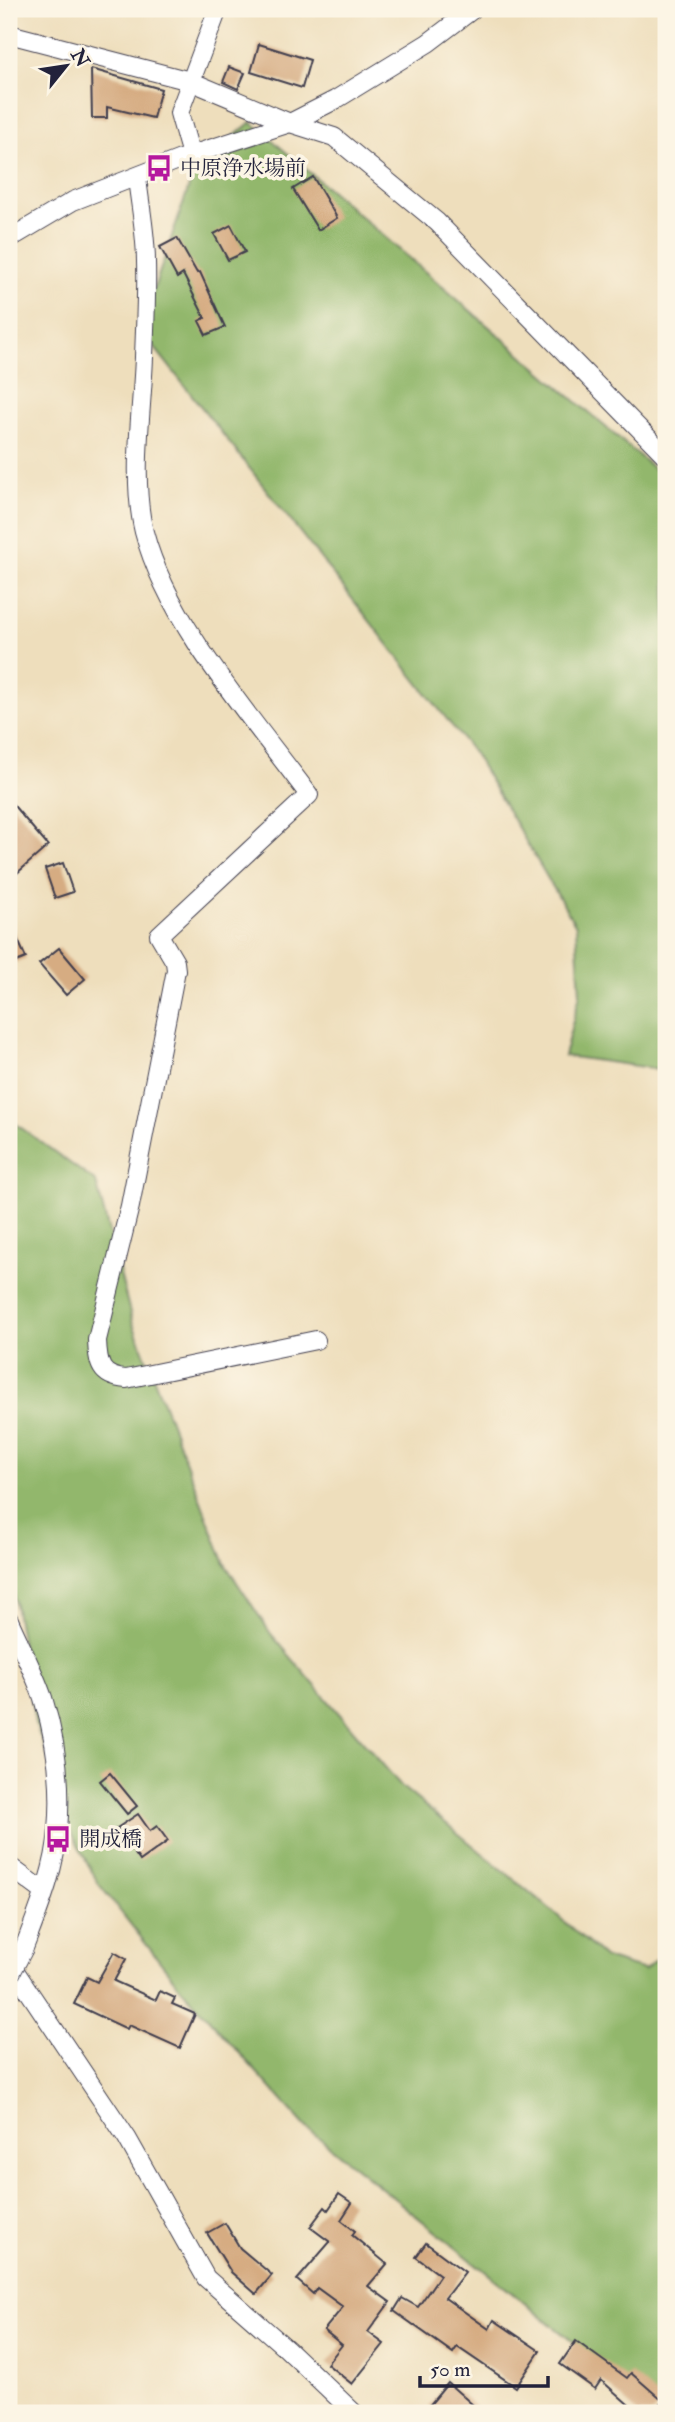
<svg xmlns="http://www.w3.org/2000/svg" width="675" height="2422" font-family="'IM FELL Double Pica','Noto Serif JP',serif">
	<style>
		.forest { fill: #92b76c; stroke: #5a6c54; stroke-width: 2 }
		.building { fill: #d6ac82 }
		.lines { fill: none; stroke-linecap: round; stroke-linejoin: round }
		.minor-casing { stroke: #413e4e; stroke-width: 20 }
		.minor { stroke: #fff; stroke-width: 18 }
		.minor-bridge-casing { stroke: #413e4e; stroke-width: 20; stroke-linecap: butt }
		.minor-bridge { stroke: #fff; stroke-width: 18 }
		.labels { text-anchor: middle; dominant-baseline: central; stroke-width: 7; stroke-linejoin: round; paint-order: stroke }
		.poi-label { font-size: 21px; fill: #22223b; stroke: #fcf5e5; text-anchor: start }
	</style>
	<rect width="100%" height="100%" fill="#fcf5e5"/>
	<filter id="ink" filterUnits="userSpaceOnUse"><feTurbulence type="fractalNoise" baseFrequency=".0143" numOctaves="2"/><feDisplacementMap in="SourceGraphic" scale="14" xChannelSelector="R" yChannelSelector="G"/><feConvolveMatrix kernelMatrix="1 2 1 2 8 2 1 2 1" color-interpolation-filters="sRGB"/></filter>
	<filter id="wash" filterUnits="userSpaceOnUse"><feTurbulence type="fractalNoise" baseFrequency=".00686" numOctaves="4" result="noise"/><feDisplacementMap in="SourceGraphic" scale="28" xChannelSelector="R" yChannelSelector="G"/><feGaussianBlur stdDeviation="1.57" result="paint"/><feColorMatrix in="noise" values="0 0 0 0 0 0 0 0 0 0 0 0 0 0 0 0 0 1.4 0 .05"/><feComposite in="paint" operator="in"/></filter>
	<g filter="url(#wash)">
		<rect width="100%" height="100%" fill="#eedebc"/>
		<g class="forest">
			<polygon points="251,122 666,479 666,1084 658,1069 564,1056 580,994 576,926 475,755 140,329 195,169"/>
			<polygon points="9,1119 96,1182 133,1324 225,1564 271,1634 402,1787 550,1909 605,1958 644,1970 666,1952 666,2400 634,2391 307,2128 180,1987 98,1883 62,1814 59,1786 35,1723 13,1592 9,1581"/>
		</g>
		<g id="blocks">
			<g class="building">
				<polygon points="259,44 310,60 302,88 251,72"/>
				<polygon points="229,67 245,73 238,89 223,82"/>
				<polygon points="91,69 161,89 153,118 107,107 107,118 92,118"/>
				<polygon points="313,177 337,218 318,230 293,189"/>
				<polygon points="231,225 245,252 228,260 214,234"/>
				<polygon points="177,238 197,273 200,272 225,327 206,335 199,321 205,318 183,274 177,278 160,247"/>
				<polygon points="9,800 48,846 16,874 9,865"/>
				<polygon points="63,863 73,892 55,898 45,869"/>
				<polygon points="9,920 26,958 9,965"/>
				<polygon points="59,948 85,979 66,995 39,964"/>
				<polygon points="110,1773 137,1806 127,1814 100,1781"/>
				<polygon points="138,1814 150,1831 157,1826 168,1841 140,1861 117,1828"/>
				<polygon points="114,1952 126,1959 114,1981 156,2000 160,1991 175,1998 172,2004 195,2014 180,2048 129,2025 127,2029 74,2004 87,1977 97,1982"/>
				<polygon points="339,2194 352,2203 341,2220 355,2231 352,2235 387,2264 368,2286 390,2302 368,2332 384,2344 352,2384 327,2364 342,2345 324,2330 343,2307 317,2288 313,2294 297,2280 330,2242 310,2227 325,2207 328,2210"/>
				<polygon points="225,2223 240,2248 272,2275 256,2294 231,2272 207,2233"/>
				<polygon points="426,2243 465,2272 445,2298 489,2329 494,2320 540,2351 516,2387 457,2347 453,2353 394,2311 402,2298 418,2307 440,2275 416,2257"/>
				<polygon points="576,2341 627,2378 631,2373 663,2401 653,2413 638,2413 601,2380 595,2389 560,2364"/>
				<polygon points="448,2383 482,2413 435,2413 428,2407"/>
			</g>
		</g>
	</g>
	<g filter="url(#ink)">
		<use href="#blocks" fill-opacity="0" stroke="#413e4e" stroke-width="2"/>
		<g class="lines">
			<defs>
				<g id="minor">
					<polyline points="9,34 190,81 290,123 334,137 437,222 666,456"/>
					<polyline points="191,155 179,113 218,9"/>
					<path d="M137 178C140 205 146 234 146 262 147 294 145 326 144 357 142 412 131 478 144 532 168 624 253 719 309 795L159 935 175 962 176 970 130 1206 97 1340C98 1364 100 1377 126 1379L316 1340"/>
					<polyline points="9,239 73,201 191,155 290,123 335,100 428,43 473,9"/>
					<path d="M9 1620C20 1645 34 1672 43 1698 56 1740 62 1787 58 1830 55 1871 38 1911 24 1948"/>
					<polyline points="9,1866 44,1892"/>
					<polyline points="9,1962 127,2138 206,2278 287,2349 354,2413"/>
				</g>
			</defs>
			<use href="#minor" class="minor-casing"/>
			<use href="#minor" class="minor"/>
			<defs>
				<polyline id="minor-bridge" points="9,1977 24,1948"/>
			</defs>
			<use href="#minor-bridge" class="minor-bridge-casing"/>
			<use href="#minor-bridge" class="minor-bridge"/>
		</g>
	</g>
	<defs>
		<symbol id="bus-bare" viewBox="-9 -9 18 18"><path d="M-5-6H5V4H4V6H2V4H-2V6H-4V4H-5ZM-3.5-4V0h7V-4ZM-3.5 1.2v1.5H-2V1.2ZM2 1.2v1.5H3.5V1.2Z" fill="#b5179e" stroke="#fcf5e5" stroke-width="2.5" paint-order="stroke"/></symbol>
	</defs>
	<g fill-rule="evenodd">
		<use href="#bus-bare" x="140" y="149" width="38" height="38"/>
		<use href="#bus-bare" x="39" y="1820" width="38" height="38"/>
	</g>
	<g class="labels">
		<g class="poi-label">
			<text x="180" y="168">中原浄水場前</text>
			<text x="79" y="1839">開成橋</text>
		</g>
	</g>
	<rect width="675" height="2422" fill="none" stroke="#fcf5e5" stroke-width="35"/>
	<g transform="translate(66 66) rotate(60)" stroke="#fcf5e5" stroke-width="5" paint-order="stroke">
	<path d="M0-5L12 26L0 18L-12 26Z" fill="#22223b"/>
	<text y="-10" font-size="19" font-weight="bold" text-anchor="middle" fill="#22223b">N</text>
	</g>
	<path d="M420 2376v10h128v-10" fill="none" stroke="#22223b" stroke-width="3.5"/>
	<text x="430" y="2376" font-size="21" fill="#22223b" stroke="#fcf5e5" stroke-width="5" paint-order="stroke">50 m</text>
</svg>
